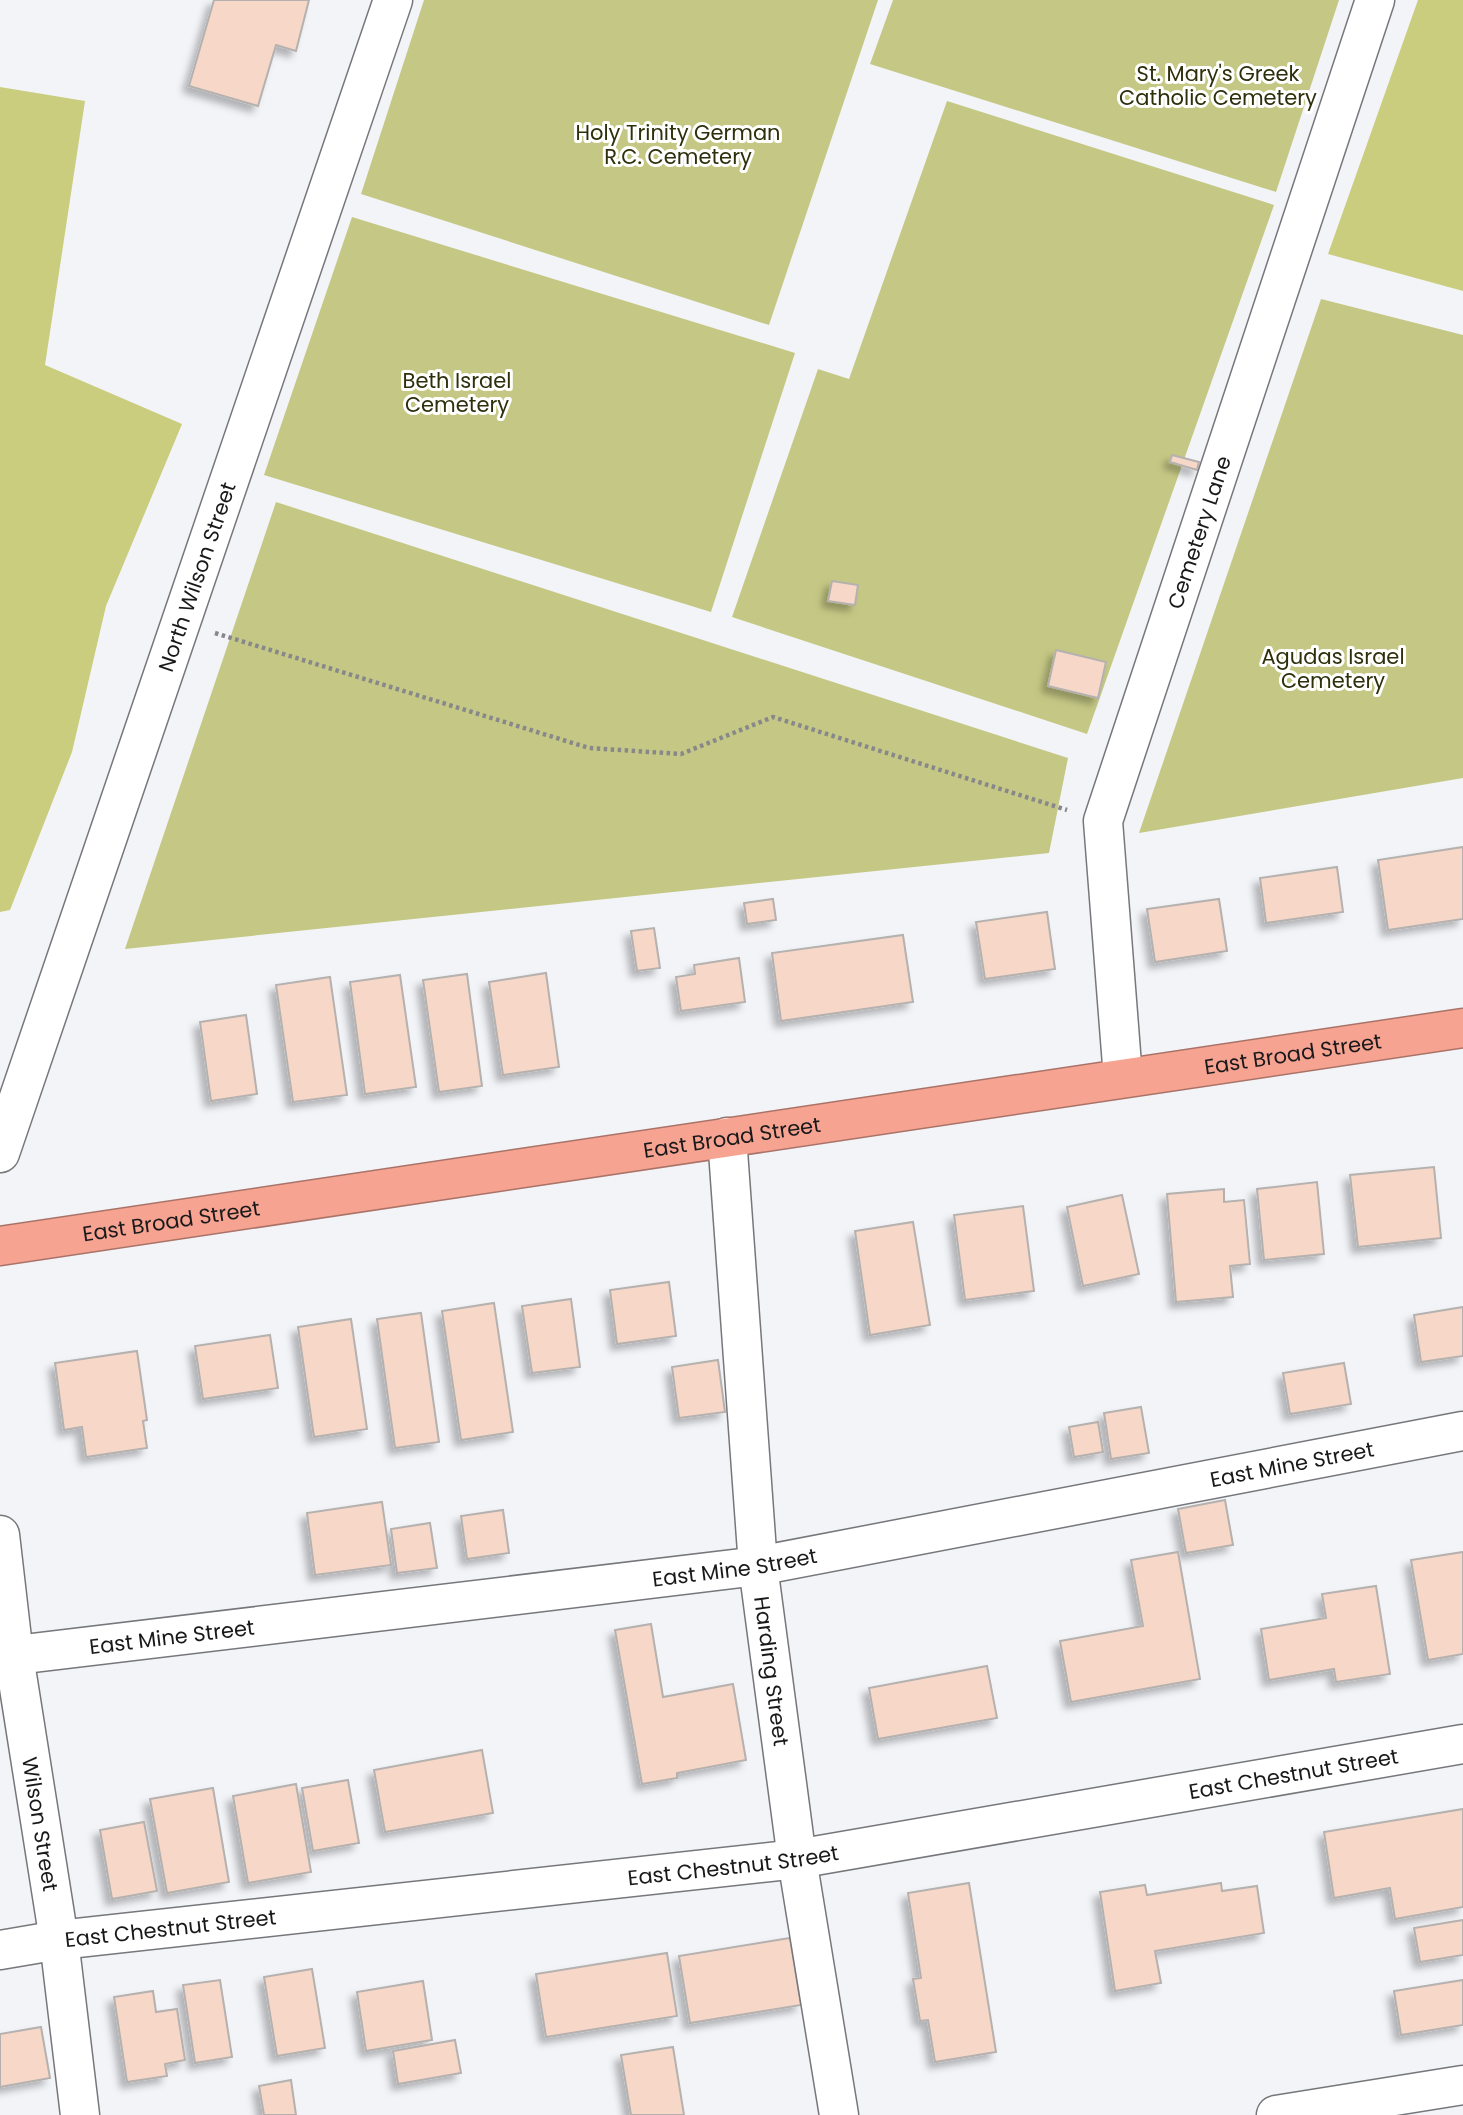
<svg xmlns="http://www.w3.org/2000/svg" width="1463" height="2115" font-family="Poppins,sans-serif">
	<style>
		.green { fill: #c5c884 }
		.forest { fill: #cacd7d }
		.building { fill: #f7d7c8; stroke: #b5b1af; stroke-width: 2; filter: url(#shadow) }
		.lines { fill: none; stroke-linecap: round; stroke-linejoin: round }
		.minor-casing { stroke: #76777b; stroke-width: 41 }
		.highway-casing { stroke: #a97368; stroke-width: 41 }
		.path { stroke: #88888b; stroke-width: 4.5; stroke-dasharray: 3.5 3.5; stroke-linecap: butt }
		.minor { stroke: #fff; stroke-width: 38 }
		.highway { stroke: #f6a391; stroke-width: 38 }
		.labels { text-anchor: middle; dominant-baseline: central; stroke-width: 6; stroke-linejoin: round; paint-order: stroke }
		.park-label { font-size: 21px; fill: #2e2f0b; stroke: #fff }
		.street-label { font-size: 21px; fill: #19191b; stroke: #fff }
	</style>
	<defs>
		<filter id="shadow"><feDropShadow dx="-6" dy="6" stdDeviation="3.5" flood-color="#0004"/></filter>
	</defs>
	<rect width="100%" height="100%" fill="#f3f4f8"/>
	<g class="green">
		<polygon points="424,0 878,0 769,325 361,194"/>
		<polygon points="893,0 1339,0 1276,192 870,64"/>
		<polygon points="947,101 1274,205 1087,734 732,617 818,369 849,379"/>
		<polygon points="352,217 795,353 711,612 264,475"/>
		<polygon points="1321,299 1463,335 1463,778 1139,833"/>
		<polygon points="276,502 1068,758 1049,853 125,949"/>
	</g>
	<g class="forest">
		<polygon points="1418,0 1463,0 1463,291 1328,254"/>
		<polygon points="0,87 85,101 45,365 182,424 106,606 72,752 10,910 0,912"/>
	</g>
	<g class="building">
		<polygon points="214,0 309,0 296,51 276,45 258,106 189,86"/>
		<polygon points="1172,455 1199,462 1197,470 1170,462"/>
		<polygon points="832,581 858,585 855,605 828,601"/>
		<polygon points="1056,650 1106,662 1098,698 1048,686"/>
		<polygon points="1463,847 1463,919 1388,930 1378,860"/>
		<polygon points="1337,867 1343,912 1266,923 1260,878"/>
		<polygon points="773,899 776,920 747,924 744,903"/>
		<polygon points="1219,899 1227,951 1155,962 1147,909"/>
		<polygon points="1047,912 1055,969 985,979 976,922"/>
		<polygon points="654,928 660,968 637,971 631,931"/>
		<polygon points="903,935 913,1002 781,1021 772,953"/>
		<polygon points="739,958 745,1002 681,1011 676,977 695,974 694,965"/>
		<polygon points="546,973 559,1067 503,1075 489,982"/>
		<polygon points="467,974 482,1086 439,1092 423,980"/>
		<polygon points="400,975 416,1087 365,1094 350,982"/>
		<polygon points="330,977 347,1095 293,1102 276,985"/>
		<polygon points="246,1015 257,1094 211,1101 200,1022"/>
		<polygon points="1434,1167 1441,1238 1358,1247 1350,1175"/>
		<polygon points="1317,1182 1324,1254 1264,1260 1257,1189"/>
		<polygon points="1224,1189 1224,1202 1244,1200 1250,1264 1230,1266 1233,1297 1176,1302 1167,1194"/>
		<polygon points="1122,1195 1139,1274 1083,1286 1067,1207"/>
		<polygon points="1023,1206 1034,1291 965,1300 954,1215"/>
		<polygon points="913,1222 930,1325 870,1335 855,1231"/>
		<polygon points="669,1282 676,1336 617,1344 610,1290"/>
		<polygon points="571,1299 580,1367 532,1373 522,1306"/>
		<polygon points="494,1303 513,1432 461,1440 442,1311"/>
		<polygon points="1463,1307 1463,1356 1421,1362 1414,1315"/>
		<polygon points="421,1313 439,1442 395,1448 377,1319"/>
		<polygon points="351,1319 367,1429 314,1437 298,1327"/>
		<polygon points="270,1335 278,1388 203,1399 195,1346"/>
		<polygon points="137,1351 147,1420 143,1421 147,1448 86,1457 82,1427 64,1430 55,1363"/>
		<polygon points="718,1360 725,1412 679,1418 672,1367"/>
		<polygon points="1344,1363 1351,1404 1290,1414 1283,1373"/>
		<polygon points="1141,1407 1149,1453 1111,1459 1104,1413"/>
		<polygon points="1098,1422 1103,1452 1074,1457 1069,1427"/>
		<polygon points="1225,1500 1233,1545 1186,1553 1178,1509"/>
		<polygon points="382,1502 391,1565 315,1575 307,1513"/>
		<polygon points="503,1510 509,1553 467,1559 461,1516"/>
		<polygon points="430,1523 437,1568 397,1573 391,1529"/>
		<polygon points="1178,1552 1200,1679 1071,1702 1060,1641 1143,1626 1131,1560"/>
		<polygon points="1463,1552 1463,1654 1428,1660 1411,1560"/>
		<polygon points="1376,1586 1390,1674 1336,1682 1334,1669 1269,1680 1261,1629 1326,1618 1322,1594"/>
		<polygon points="651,1624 663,1697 733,1684 746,1760 677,1773 677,1778 642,1784 615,1630"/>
		<polygon points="987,1666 997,1718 878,1739 869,1688"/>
		<polygon points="482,1750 493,1813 385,1832 374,1770"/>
		<polygon points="348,1780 359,1843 313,1851 302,1788"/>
		<polygon points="296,1784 311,1872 248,1883 233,1796"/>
		<polygon points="213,1788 229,1882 167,1893 150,1799"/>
		<polygon points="1463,1809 1463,1907 1395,1919 1390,1888 1334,1898 1324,1832"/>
		<polygon points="144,1822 157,1891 112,1899 100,1830"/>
		<polygon points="969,1883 996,2052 935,2062 928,2020 920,2021 913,1979 921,1978 908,1893"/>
		<polygon points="1221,1883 1222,1891 1257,1886 1264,1933 1155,1951 1161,1983 1115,1991 1100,1892 1145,1885 1147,1895"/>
		<polygon points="1463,1920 1463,1955 1420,1962 1414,1928"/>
		<polygon points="790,1938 801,2005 690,2023 679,1956"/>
		<polygon points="667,1953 677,2016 546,2037 536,1974"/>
		<polygon points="312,1969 325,2048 277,2056 264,1977"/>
		<polygon points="220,1980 232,2057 195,2063 183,1985"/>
		<polygon points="1463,1980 1463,2025 1401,2035 1394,1991"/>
		<polygon points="423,1981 432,2040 366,2051 357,1992"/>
		<polygon points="153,1991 156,2012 177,2009 185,2060 165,2064 167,2076 127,2082 114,1997"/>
		<polygon points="41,2027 50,2078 0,2087 0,2034"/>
		<polygon points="455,2040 461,2073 398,2084 393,2051"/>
		<polygon points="673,2047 684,2115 631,2115 621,2055"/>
		<polygon points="291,2080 296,2115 264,2115 259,2086"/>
	</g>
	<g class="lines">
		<defs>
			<g id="minor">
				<path id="s1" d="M1123 1078 1103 821 1375 0"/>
				<path id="s2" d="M727 1137 758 1566 797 1859 839 2115"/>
				<path id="s3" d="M0 1153 393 0"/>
				<path id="s4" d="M0 1535 14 1656 59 1940 80 2115"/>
				<path id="s5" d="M0 1657 758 1566 1463 1431"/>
				<path id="s6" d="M0 1950 59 1940 797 1859 1463 1744"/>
				<polyline points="1276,2115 1463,2085"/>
			</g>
			<g id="highway">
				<path id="s7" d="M0 1246 1463 1028"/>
			</g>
		</defs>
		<use href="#minor" class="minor-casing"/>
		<use href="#highway" class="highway-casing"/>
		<polyline class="path" points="215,633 589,748 681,754 773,717 1067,810"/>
		<use href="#minor" class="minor"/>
		<use href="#highway" class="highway"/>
	</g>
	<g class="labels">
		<g class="park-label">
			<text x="1218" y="73">St. Mary's Greek<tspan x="1218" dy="24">Catholic Cemetery</tspan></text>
			<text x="678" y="132">Holy Trinity German<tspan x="678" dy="24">R.C. Cemetery</tspan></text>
			<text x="457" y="380">Beth Israel<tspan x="457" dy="24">Cemetery</tspan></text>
			<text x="1333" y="656">Agudas Israel<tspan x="1333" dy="24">Cemetery</tspan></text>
		</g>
		<g class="street-label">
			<text stroke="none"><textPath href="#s1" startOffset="562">Cemetery Lane</textPath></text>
			<text stroke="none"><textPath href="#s3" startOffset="609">North Wilson Street</textPath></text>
			<text stroke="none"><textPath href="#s7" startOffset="1307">East Broad Street</textPath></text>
			<text stroke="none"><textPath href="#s7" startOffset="740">East Broad Street</textPath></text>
			<text stroke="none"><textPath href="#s7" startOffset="173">East Broad Street</textPath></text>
			<text stroke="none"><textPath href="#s5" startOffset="1307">East Mine Street</textPath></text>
			<text stroke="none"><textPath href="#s5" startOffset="740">East Mine Street</textPath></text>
			<text stroke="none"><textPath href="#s5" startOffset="173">East Mine Street</textPath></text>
			<text stroke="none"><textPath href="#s2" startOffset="536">Harding Street</textPath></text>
			<text stroke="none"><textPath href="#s6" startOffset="1306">East Chestnut Street</textPath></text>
			<text stroke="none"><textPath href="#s4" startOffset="292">Wilson Street</textPath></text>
			<text stroke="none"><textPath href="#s6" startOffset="738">East Chestnut Street</textPath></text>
			<text stroke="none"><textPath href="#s6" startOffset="172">East Chestnut Street</textPath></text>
		</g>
	</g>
</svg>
